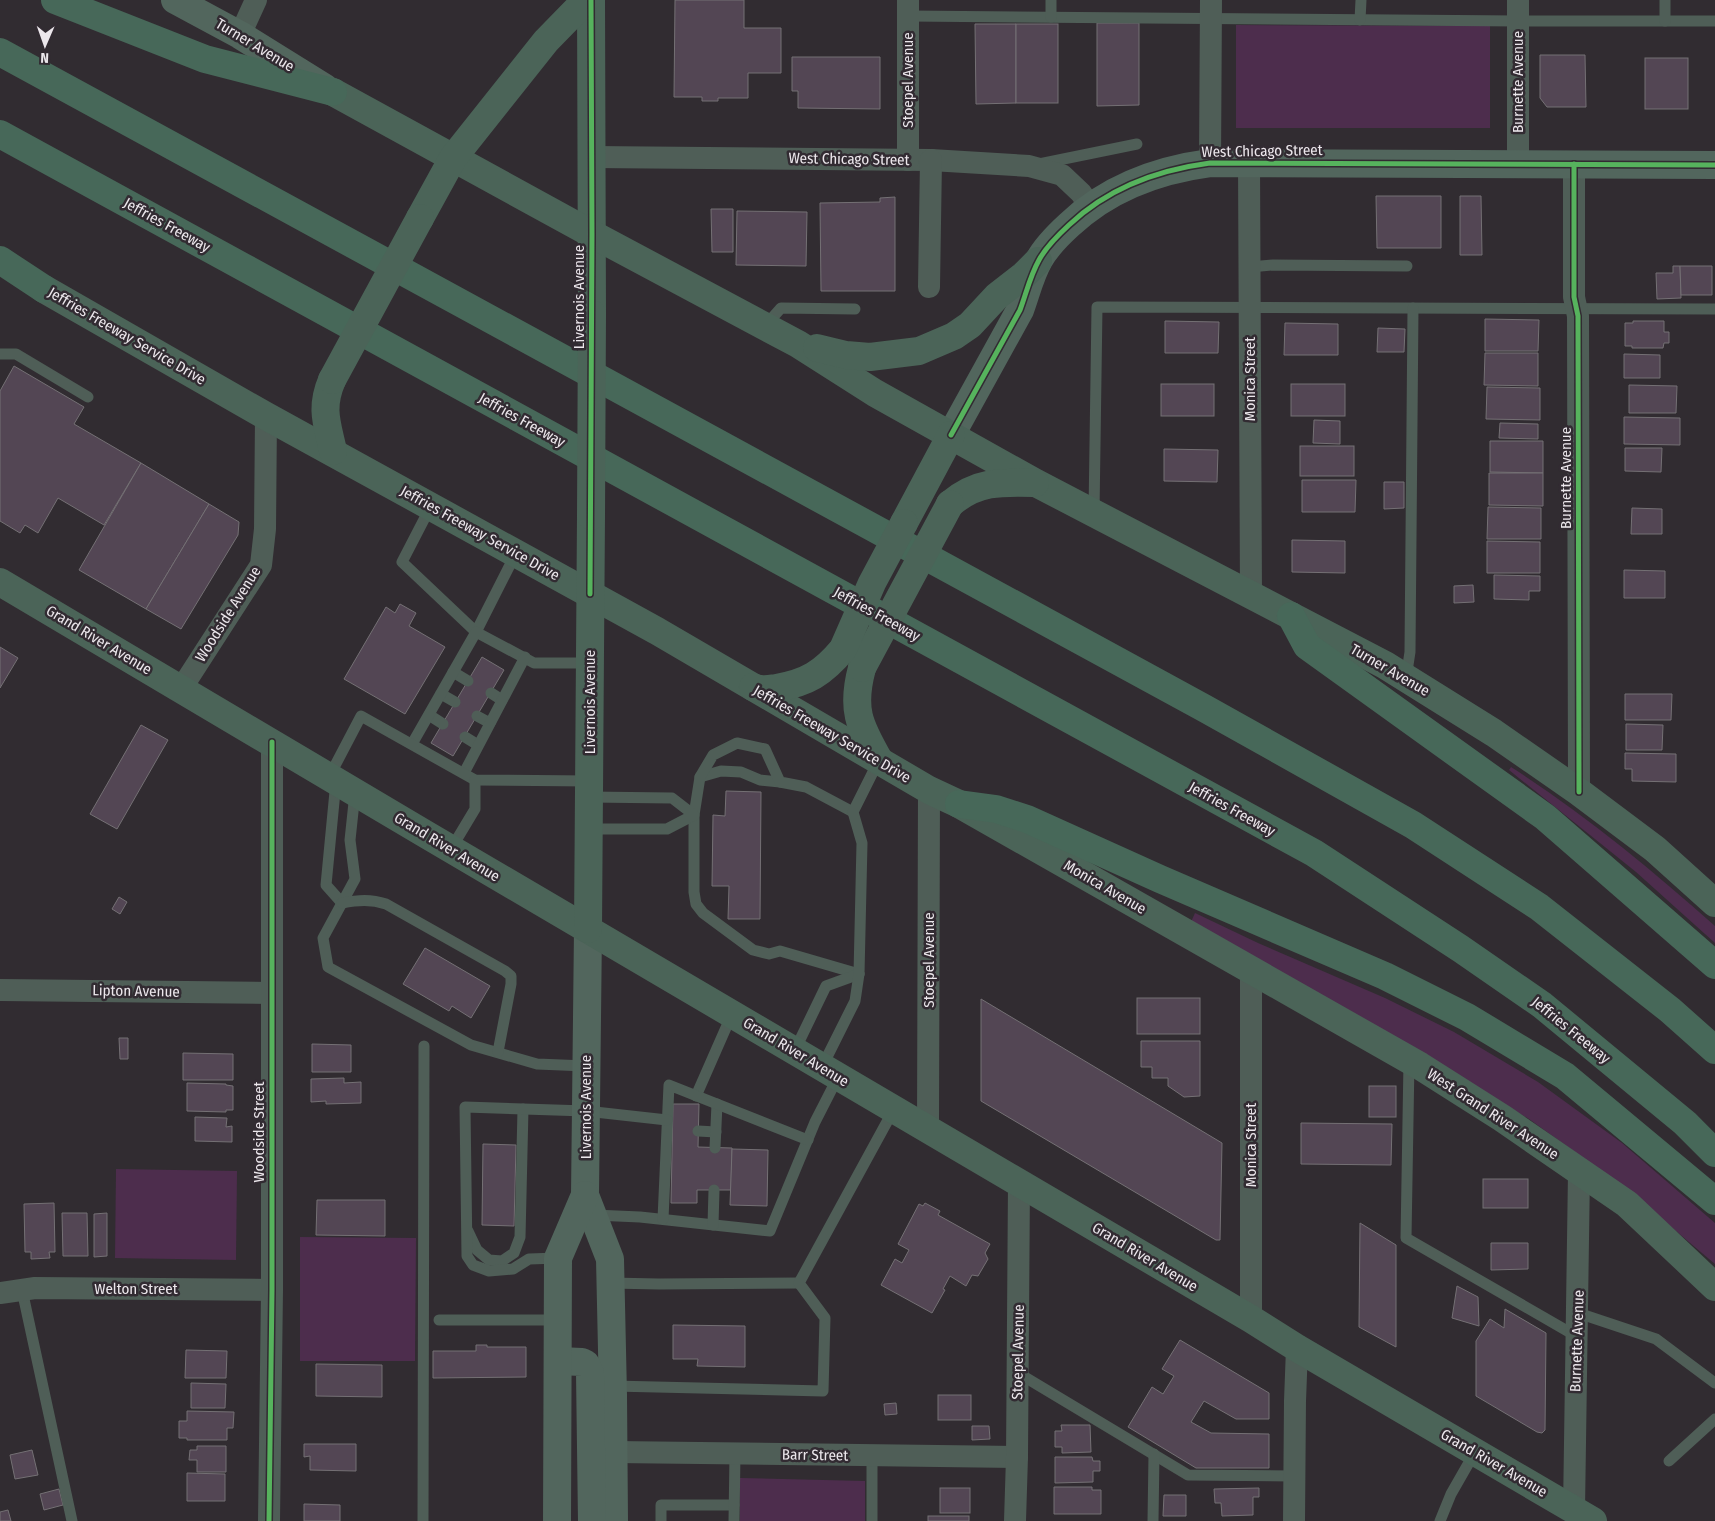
<svg xmlns="http://www.w3.org/2000/svg" width="1715" height="1521" font-family="'Fira Sans Condensed',sans-serif">
	<style>
		.green { fill: #4d2d4d }
		.building { fill: #534654; stroke: #747074 }
		.lines { fill: none; stroke-linecap: round; stroke-linejoin: round }
		.lane { stroke: #4f5e57; stroke-width: 11 }
		.street { stroke: #4f5e57; stroke-width: 22 }
		.secondary { stroke: #52665d; stroke-width: 28 }
		.primary { stroke: #4b6458; stroke-width: 28 }
		.highway { stroke: #476859; stroke-width: 28 }
		.primary-bridge { stroke: #4b6458; stroke-width: 28 }
		.cycleway-casing { stroke: #322b32; stroke-width: 8 }
		.cycleway { stroke: #56b35d; stroke-width: 5 }
		.labels { text-anchor: middle; dominant-baseline: central; stroke-width: 5; stroke-linejoin: round; paint-order: stroke }
		.street-label { font-size: 15px; fill: #ece7ec; stroke: #322b32 }
	</style>
	<rect width="100%" height="100%" fill="#312c31"/>
	<g class="green">
		<polygon points="1236,25 1490,26 1490,128 1236,128"/>
		<path d="M1511 767C1583 813 1651 869 1715 926V943L1636 872 1509 770Z"/>
		<polygon points="1195,913 1258,943 1385,998 1454,1032 1538,1082 1622,1143 1715,1223 1715,1264 1625,1188 1529,1119 1191,922"/>
		<polygon points="116,1169 237,1171 236,1260 115,1258"/>
		<polygon points="300,1237 416,1238 415,1361 300,1361"/>
		<polygon points="740,1478 865,1481 865,1521 740,1521"/>
	</g>
	<g class="building">
		<polygon points="675,0 744,0 744,28 781,28 781,73 748,73 748,98 718,98 718,101 702,101 702,97 674,97"/>
		<polygon points="1097,23 1139,23 1139,105 1097,106"/>
		<polygon points="975,24 1016,24 1016,103 976,104"/>
		<rect x="1016" y="24" width="42" height="79"/>
		<polygon points="1540,55 1585,55 1586,107 1547,107 1540,98"/>
		<polygon points="792,57 880,57 880,109 798,108 798,91 792,91"/>
		<rect x="1645" y="58" width="43" height="51"/>
		<polygon points="1376,196 1441,196 1441,248 1377,248"/>
		<polygon points="1460,196 1481,196 1482,255 1460,255"/>
		<polygon points="895,197 895,291 821,291 820,203 880,202 880,198"/>
		<polygon points="711,209 733,209 733,252 712,252"/>
		<polygon points="737,211 807,212 806,266 736,265"/>
		<polygon points="1673,266 1680,266 1681,298 1657,299 1656,273 1673,273"/>
		<polygon points="1680,266 1712,266 1712,295 1681,295"/>
		<polygon points="1485,319 1539,320 1538,351 1485,351"/>
		<polygon points="1165,321 1219,322 1218,353 1165,353"/>
		<polygon points="1633,321 1664,321 1664,332 1669,332 1669,343 1664,343 1663,348 1632,348 1632,346 1625,346 1625,323 1633,323"/>
		<polygon points="1285,323 1338,324 1338,355 1284,355"/>
		<polygon points="1378,328 1405,329 1404,352 1377,352"/>
		<polygon points="1485,353 1538,353 1538,386 1484,385"/>
		<polygon points="1624,354 1660,355 1660,378 1624,378"/>
		<polygon points="14,366 84,407 74,424 141,463 104,525 58,498 38,533 25,525 20,533 0,521 0,391"/>
		<rect x="1161" y="384" width="53" height="32"/>
		<rect x="1291" y="384" width="54" height="32"/>
		<polygon points="1629,385 1677,386 1676,413 1629,413"/>
		<polygon points="1487,387 1540,388 1540,420 1486,419"/>
		<polygon points="1624,417 1680,418 1680,445 1624,444"/>
		<polygon points="1314,420 1340,421 1340,444 1313,443"/>
		<polygon points="1500,423 1538,424 1538,439 1499,438"/>
		<polygon points="1490,441 1543,441 1543,473 1490,472"/>
		<rect x="1300" y="446" width="54" height="30"/>
		<polygon points="1625,448 1662,448 1661,472 1625,471"/>
		<polygon points="1164,449 1218,450 1217,482 1164,481"/>
		<polygon points="141,463 209,504 146,609 79,570"/>
		<polygon points="1489,473 1543,473 1543,506 1489,505"/>
		<polygon points="1302,480 1356,480 1355,512 1302,512"/>
		<polygon points="1384,482 1404,482 1404,508 1384,509"/>
		<polygon points="209,504 239,522 238,535 181,629 146,609"/>
		<polygon points="1488,507 1541,508 1541,539 1487,539"/>
		<polygon points="1632,508 1662,509 1662,534 1631,534"/>
		<polygon points="1292,540 1345,541 1345,573 1292,572"/>
		<polygon points="1487,541 1540,542 1540,573 1487,573"/>
		<polygon points="1624,570 1665,571 1665,598 1624,598"/>
		<polygon points="1494,575 1540,576 1540,591 1529,591 1529,600 1494,599"/>
		<polygon points="1473,585 1474,602 1454,603 1454,586"/>
		<polygon points="400,604 416,613 409,626 445,647 405,714 344,679 386,607 395,613"/>
		<polygon points="0,647 18,658 0,688"/>
		<polygon points="482,657 504,670 453,756 431,743"/>
		<polygon points="1625,694 1672,694 1671,720 1625,720"/>
		<polygon points="1626,724 1663,725 1662,750 1626,750"/>
		<polygon points="141,725 168,740 117,829 90,814"/>
		<polygon points="1625,753 1676,754 1676,782 1632,781 1632,769 1625,769"/>
		<polygon points="726,791 761,792 760,919 728,919 729,886 712,886 713,815 725,816"/>
		<polygon points="119,897 127,902 120,914 112,909"/>
		<polygon points="425,948 490,986 471,1018 452,1006 449,1011 403,984"/>
		<rect x="1137" y="998" width="63" height="36"/>
		<polygon points="981,999 1222,1143 1220,1240 1216,1240 981,1101"/>
		<polygon points="119,1038 128,1038 128,1059 120,1059"/>
		<polygon points="1141,1041 1200,1041 1200,1096 1184,1097 1168,1086 1168,1078 1152,1078 1152,1067 1141,1067"/>
		<polygon points="312,1044 351,1045 351,1072 312,1072"/>
		<polygon points="183,1053 233,1054 233,1080 183,1080"/>
		<polygon points="344,1078 344,1083 361,1082 361,1103 326,1104 326,1101 311,1102 311,1079"/>
		<polygon points="187,1083 226,1084 226,1085 233,1086 233,1110 226,1110 226,1112 187,1111"/>
		<rect x="1369" y="1086" width="27" height="31"/>
		<polygon points="673,1104 699,1104 698,1147 732,1148 731,1190 697,1190 697,1203 671,1203"/>
		<polygon points="195,1117 227,1118 226,1127 232,1126 232,1142 195,1141"/>
		<polygon points="1301,1123 1392,1124 1391,1165 1301,1164"/>
		<polygon points="483,1144 516,1145 514,1226 482,1225"/>
		<polygon points="732,1149 768,1150 767,1206 730,1205"/>
		<rect x="1483" y="1179" width="45" height="29"/>
		<polygon points="317,1200 385,1200 385,1236 316,1235"/>
		<polygon points="54,1203 55,1252 49,1252 50,1258 31,1259 31,1252 25,1252 24,1204"/>
		<polygon points="925,1203 940,1211 938,1215 990,1244 985,1253 988,1259 978,1276 972,1275 966,1286 950,1276 943,1289 945,1290 932,1313 881,1285 895,1259 902,1263 909,1250 898,1244 919,1204 923,1206"/>
		<polygon points="62,1213 87,1213 88,1256 63,1256"/>
		<polygon points="107,1213 107,1256 94,1257 94,1214"/>
		<polygon points="1360,1223 1396,1245 1396,1347 1359,1327"/>
		<polygon points="1491,1243 1528,1243 1528,1269 1491,1270"/>
		<polygon points="1457,1286 1478,1297 1479,1326 1452,1318"/>
		<polygon points="1505,1309 1546,1333 1545,1430 1542,1433 1537,1432 1476,1396 1476,1341 1490,1319 1504,1328"/>
		<polygon points="673,1325 745,1326 745,1367 697,1366 698,1359 673,1359"/>
		<polygon points="1180,1340 1269,1393 1269,1419 1236,1419 1204,1401 1191,1422 1211,1433 1269,1434 1269,1468 1196,1468 1128,1427 1152,1387 1163,1394 1174,1376 1162,1369"/>
		<polygon points="476,1345 487,1345 487,1347 526,1347 526,1377 433,1378 433,1351 476,1351"/>
		<polygon points="186,1350 227,1351 226,1378 185,1378"/>
		<polygon points="316,1364 382,1365 382,1397 316,1396"/>
		<polygon points="191,1383 226,1384 225,1408 191,1408"/>
		<rect x="938" y="1395" width="33" height="25"/>
		<polygon points="896,1403 897,1414 885,1415 884,1404"/>
		<polygon points="187,1411 234,1412 233,1428 227,1428 227,1440 187,1440 187,1438 179,1438 179,1421 187,1421"/>
		<polygon points="1061,1425 1090,1425 1091,1452 1062,1453 1062,1447 1055,1447 1055,1431 1062,1431"/>
		<polygon points="972,1426 989,1426 990,1439 972,1440"/>
		<polygon points="304,1444 356,1444 356,1471 310,1470 310,1456 304,1457"/>
		<polygon points="197,1446 226,1446 226,1472 197,1472 197,1460 189,1460 190,1450 197,1450"/>
		<polygon points="32,1450 38,1475 15,1479 10,1455"/>
		<polygon points="1055,1457 1092,1457 1093,1461 1100,1461 1100,1471 1093,1471 1093,1482 1055,1483"/>
		<polygon points="187,1473 225,1474 225,1501 187,1501"/>
		<polygon points="1054,1487 1092,1487 1092,1490 1101,1490 1101,1514 1054,1514"/>
		<rect x="940" y="1488" width="30" height="25"/>
		<polygon points="1259,1488 1259,1497 1253,1497 1253,1515 1222,1516 1221,1503 1215,1503 1214,1489"/>
		<polygon points="59,1489 63,1505 44,1510 40,1494"/>
		<polygon points="1164,1495 1186,1495 1186,1516 1163,1516"/>
		<polygon points="304,1504 340,1505 340,1521 304,1521"/>
		<polygon points="8,1510 11,1521 0,1521 0,1512"/>
		<rect x="928" y="1516" width="41" height="5"/>
	</g>
	<g class="lines">
		<g class="lane">
			<polyline points="908,16 1518,21 1715,21"/>
			<polyline points="1051,17 1051,0"/>
			<polyline points="1360,20 1361,0"/>
			<polyline points="1665,21 1665,0"/>
			<polyline points="1039,164 1137,144"/>
			<polyline points="1250,267 1273,265 1407,266"/>
			<polyline points="765,326 781,308 855,309"/>
			<polyline points="0,354 16,354 88,397"/>
			<polyline points="431,506 402,562 476,632 516,553"/>
			<polyline points="1094,513 1097,307 1715,309"/>
			<polyline points="453,672 468,681"/>
			<polyline points="1406,678 1410,652 1413,308"/>
			<polyline points="491,693 502,700"/>
			<polyline points="441,694 455,702"/>
			<polyline points="429,715 443,724"/>
			<polyline points="477,716 490,723"/>
			<polyline points="465,737 478,745"/>
			<polyline points="412,744 476,632 534,663 590,663"/>
			<polyline points="464,773 525,657"/>
			<polyline points="329,777 361,716 475,780 590,781"/>
			<polyline points="700,777 721,771 741,772 760,780 780,782"/>
			<polyline points="336,781 326,885 342,903"/>
			<polyline points="355,793 350,840 355,879 323,938 328,967 471,1045 537,1064 586,1066"/>
			<polyline points="853,812 806,787 780,782 765,749 737,743 713,755 700,777 694,815 694,892 696,904 703,913 753,950 769,954 780,951 859,974"/>
			<polyline points="589,829 667,829 694,815 672,798 589,797"/>
			<polyline points="451,849 475,809 475,780"/>
			<path d="M342 903C358 900 371 899 386 904L505 971 511 976V984L498 1052"/>
			<polyline points="794,1052 826,986 859,974"/>
			<polyline points="1409,1061 1406,1238 1576,1336"/>
			<polyline points="822,1067 855,1001 859,974 862,843 853,812 879,760"/>
			<polyline points="696,1096 732,1014"/>
			<polyline points="698,1131 716,1132"/>
			<polyline points="715,1148 717,1104"/>
			<polyline points="594,1215 640,1217 770,1231 815,1122 838,1077"/>
			<polyline points="663,1219 669,1085 808,1140"/>
			<polyline points="713,1225 714,1190"/>
			<polyline points="468,1231 477,1250 489,1260 502,1261 514,1253 520,1237 523,1109"/>
			<polyline points="558,1258 529,1259 513,1269 489,1271 473,1265 467,1256 465,1107 586,1111 667,1120"/>
			<polyline points="610,1283 659,1284 799,1283"/>
			<polyline points="22,1290 72,1521"/>
			<polyline points="1578,1313 1656,1339 1715,1383"/>
			<polyline points="439,1320 558,1320"/>
			<polyline points="1018,1373 1188,1475 1294,1476"/>
			<polyline points="613,1386 823,1391 825,1318 799,1283 894,1109"/>
			<polyline points="1669,1461 1715,1419"/>
			<polyline points="423,1521 424,1046"/>
			<polyline points="661,1521 661,1505 734,1505"/>
			<polyline points="734,1521 735,1454"/>
			<polyline points="872,1521 872,1456"/>
			<polyline points="1153,1521 1154,1454"/>
			<polyline points="1440,1521 1451,1494 1475,1452"/>
		</g>
		<g class="street">
			<polyline points="240,35 256,0"/>
			<polyline points="592,157 931,160 1029,166 1062,175 1081,193 1090,206"/>
			<polyline points="908,160 908,0"/>
			<polyline points="1249,162 1251,595"/>
			<polyline points="1210,163 1211,0"/>
			<polyline points="1518,164 1518,0"/>
			<polyline points="1574,164 1574,297 1578,316 1579,792"/>
			<polyline points="929,287 931,160"/>
			<polyline points="181,689 261,565 265,529 266,416"/>
			<polyline points="1251,970 1251,1319"/>
			<polyline points="0,990 272,993"/>
			<polyline points="928,1129 929,790"/>
			<polyline points="0,1293 35,1288 272,1290"/>
			<polyline points="614,1452 1017,1457"/>
			<polyline points="1574,1510 1579,1172"/>
			<polyline points="269,1521 272,1290 272,742"/>
			<polyline points="1015,1521 1017,1457 1019,1182"/>
			<polyline points="1294,1521 1295,1401 1297,1348"/>
		</g>
		<g class="secondary">
			<polyline points="175,0 240,35 325,88"/>
			<path d="M951 435 1020 310C1026 294 1030 276 1039 260 1046 247 1057 236 1069 225 1108 188 1157 170 1210 163L1715 165"/>
			<polyline points="588,929 585,1195 610,1259 613,1395 614,1521"/>
			<polyline points="558,1361 582,1362 586,1364 590,1373 592,1521"/>
			<polyline points="557,1521 558,1258 585,1195"/>
		</g>
		<g class="primary">
			<polyline points="591,0 592,314"/>
			<polyline points="333,92 592,234 798,344 875,393 1036,483 1385,665 1494,733 1579,792 1655,849 1715,903"/>
			<polyline points="420,218 453,158 546,41 586,0"/>
			<polyline points="44,289 266,416 657,631 929,790 959,804 1420,1066 1502,1118 1627,1204 1715,1287"/>
			<polyline points="817,348 846,355 870,357 919,351 954,336 970,325 997,296 1024,275 1038,261"/>
			<path d="M332 380C320 408 327 423 333 451"/>
			<path d="M950 504C977 481 1001 482 1035 483"/>
			<polyline points="904,523 951,435"/>
			<polyline points="0,582 427,835 1251,1319 1297,1348 1593,1521"/>
			<path d="M862 668C851 709 859 725 879 760"/>
			<polyline points="588,929 591,516"/>
		</g>
		<g class="highway">
			<polyline points="55,0 205,59 333,92"/>
			<polyline points="0,52 1204,708 1413,825 1539,907 1670,1010 1715,1050"/>
			<polyline points="0,134 1314,853 1461,949 1542,1005 1685,1123 1715,1153"/>
			<polyline points="0,260 44,289"/>
			<polyline points="1291,616 1307,646 1545,817 1715,965"/>
			<polyline points="959,804 996,809 1027,819 1160,879 1385,976 1467,1017 1565,1076 1715,1201"/>
		</g>
		<g class="primary-bridge">
			<polyline points="332,380 420,218"/>
			<polyline points="591,516 592,314"/>
			<polyline points="862,668 950,504"/>
			<path d="M753 687C761 691 769 689 776 688 807 683 823 673 843 649L872 583 904 523"/>
		</g>
		<defs>
			<g id="cycleway">
				<polyline points="1574,164 1574,297 1578,316 1579,792"/>
				<path d="M951 435 1020 310C1026 294 1030 276 1039 260 1046 247 1057 236 1069 225 1108 188 1157 170 1210 163L1715 165"/>
				<polyline points="590,594 592,234 591,0"/>
				<polyline points="269,1521 272,1290 272,742"/>
			</g>
		</defs>
		<use href="#cycleway" class="cycleway-casing"/>
		<use href="#cycleway" class="cycleway"/>
	</g>
	<g class="labels">
		<g class="street-label">
			<text transform="translate(255 45) rotate(31)">Turner Avenue</text>
			<text transform="translate(908 80) rotate(-90)">Stoepel Avenue</text>
			<text transform="translate(1518 82) rotate(-90)">Burnette Avenue</text>
			<text transform="translate(1262 151) rotate(-1)">West Chicago Street</text>
			<text transform="translate(849 159) rotate(1)">West Chicago Street</text>
			<text transform="translate(167 225) rotate(29)">Jeffries Freeway</text>
			<text transform="translate(579 297) rotate(-90)">Livernois Avenue</text>
			<text transform="translate(127 336) rotate(30)">Jeffries Freeway Service Drive</text>
			<text transform="translate(1250 379) rotate(-90)">Monica Street</text>
			<text transform="translate(522 420) rotate(29)">Jeffries Freeway</text>
			<text transform="translate(1566 478) rotate(-90)">Burnette Avenue</text>
			<text transform="translate(480 533) rotate(29)">Jeffries Freeway Service Drive</text>
			<text transform="translate(228 614) rotate(-58)">Woodside Avenue</text>
			<text transform="translate(877 614) rotate(29)">Jeffries Freeway</text>
			<text transform="translate(99 640) rotate(31)">Grand River Avenue</text>
			<text transform="translate(1390 670) rotate(30)">Turner Avenue</text>
			<text transform="translate(590 702) rotate(-90)">Livernois Avenue</text>
			<text transform="translate(832 734) rotate(30)">Jeffries Freeway Service Drive</text>
			<text transform="translate(1232 809) rotate(29)">Jeffries Freeway</text>
			<text transform="translate(447 847) rotate(31)">Grand River Avenue</text>
			<text transform="translate(1105 887) rotate(30)">Monica Avenue</text>
			<text transform="translate(929 960) rotate(-90)">Stoepel Avenue</text>
			<text transform="translate(136 991) rotate(1)">Lipton Avenue</text>
			<text transform="translate(1571 1030) rotate(39)">Jeffries Freeway</text>
			<text transform="translate(796 1052) rotate(31)">Grand River Avenue</text>
			<text transform="translate(586 1107) rotate(-90)">Livernois Avenue</text>
			<text transform="translate(1493 1114) rotate(33)">West Grand River Avenue</text>
			<text transform="translate(259 1132) rotate(-90)">Woodside Street</text>
			<text transform="translate(1251 1145) rotate(-90)">Monica Street</text>
			<text transform="translate(1145 1257) rotate(31)">Grand River Avenue</text>
			<text x="136" y="1289">Welton Street</text>
			<text transform="translate(1577 1341) rotate(-88)">Burnette Avenue</text>
			<text transform="translate(1018 1352) rotate(-89)">Stoepel Avenue</text>
			<text transform="translate(815 1455) rotate(1)">Barr Street</text>
			<text transform="translate(1494 1463) rotate(30)">Grand River Avenue</text>
		</g>
	</g>
	<g transform="translate(45 45) rotate(182)" stroke="#322b32" stroke-width="4" paint-order="stroke">
	<path d="M0-4L9 19L0 12L-9 19Z" fill="#ece7ec"/>
	<text y="-8" font-size="14" font-weight="bold" text-anchor="middle" fill="#ece7ec">N</text>
	</g>
</svg>
